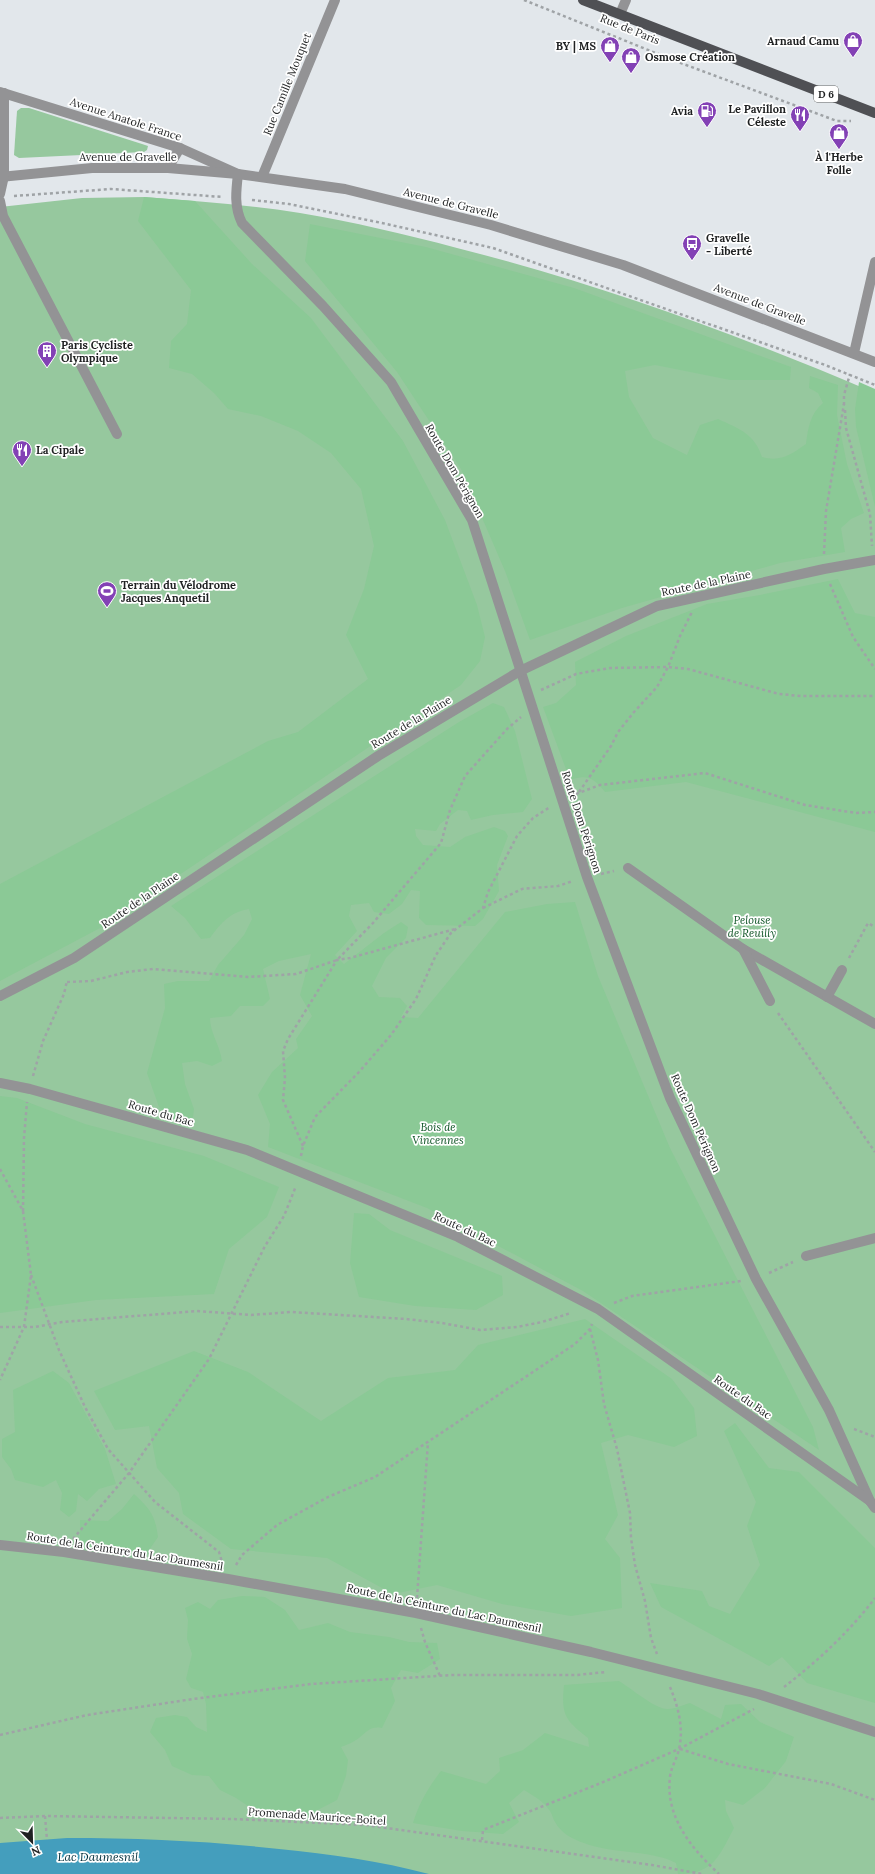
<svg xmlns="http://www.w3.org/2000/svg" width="875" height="1874" font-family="Lora,serif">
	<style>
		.green { fill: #96c89e }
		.forest { fill: #8bc996 }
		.water { fill: #449ebd }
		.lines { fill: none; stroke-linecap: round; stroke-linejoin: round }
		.path { stroke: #9fa3a6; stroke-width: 2.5; stroke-dasharray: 3 3; stroke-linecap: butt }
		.minor { stroke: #939395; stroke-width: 10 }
		.major { stroke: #4f5054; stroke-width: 10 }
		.labels { text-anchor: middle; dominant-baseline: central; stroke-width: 3.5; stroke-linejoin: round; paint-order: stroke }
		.shield { fill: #fff; stroke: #626464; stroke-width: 1 }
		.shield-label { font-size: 10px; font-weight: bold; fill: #1f2122 }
		.street-label { font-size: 11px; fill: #1f2122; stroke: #fff }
		.poi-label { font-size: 11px; font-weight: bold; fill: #1f2122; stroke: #fff; text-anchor: start }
		.park-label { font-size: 11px; font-style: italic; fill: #0e5425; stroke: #fff }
		.water-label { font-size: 12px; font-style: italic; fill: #05313e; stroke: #fff }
	</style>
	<rect width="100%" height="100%" fill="#e2e7eb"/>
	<g class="green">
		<polygon points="21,108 29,108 142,144 148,146 147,150 144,152 19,158 14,155 17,111"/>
		<path d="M144 197C196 201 248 205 300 213 353 222 405 234 457 248 600 284 739 335 875 393V1874H0V207L82 198Z"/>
	</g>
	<g class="forest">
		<polygon points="144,197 195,201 252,264 311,318 403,441 445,520 477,605 485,637 480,661 461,685 102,927 0,981 0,884 268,741 298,732 368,679 346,635 364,589 374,546 361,489 331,453 298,431 261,416 228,409 214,393 192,374 169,368 171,341 187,324 191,290 138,221"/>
		<path d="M310 224 426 247 574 288 791 367 790 380H730L655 365 625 371 629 397 653 438 687 455 700 425 718 419C738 428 755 434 762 457 781 462 790 455 806 444 808 428 810 414 823 403L818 393 809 388 810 376 838 385 837 415 847 464 864 513 851 519 841 528 845 552 780 563 622 608 530 640 505 571 461 469 397 372 305 261Z"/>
		<polygon points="859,382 875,389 875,507 856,427 855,409"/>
		<path d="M838 579 855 613 875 617V832L686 782 605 792C594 778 587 774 570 780L543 707 556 703 576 685 575 662 626 636 707 604 760 595Z"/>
		<path d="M493 703 504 707 515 731 532 799 523 812 493 815 471 820 467 811 458 810 440 824 436 831 415 829 416 836 423 845 450 847 465 837 494 827 505 831 508 836 497 865 499 891 483 919 475 926 426 925 419 918 420 891 411 890 402 904 389 914 374 912 369 903 351 905 349 916 357 931 335 955 344 964 384 933 401 922 408 927 406 938 386 958 372 986 379 997 400 998 407 1006 401 1017 418 1018 505 912 547 904 575 902 598 976 670 1148 813 1427 819 1450 583 1291 427 1208 268 1147 270 1124 258 1095 272 1072 298 1048 296 1039 312 1016 300 995 311 954 279 961 263 969 270 999 263 1006H240L231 1016 210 1018C210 1033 220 1045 222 1061L212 1066 197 1061 182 1063 185 1084 194 1109 192 1125 174 1123 159 1107 147 1073 165 1008 164 984 178 981H209L218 965 244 935 252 919 249 909C230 912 221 923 210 938L201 939 185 918 171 906 459 722Z"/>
		<polygon points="0,1096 17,1098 85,1124 204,1156 279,1187 267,1217 229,1249 214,1294 96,1300 0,1313"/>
		<polygon points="354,1213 369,1214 390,1230 502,1276 503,1295 476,1310 415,1306 359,1297 350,1263"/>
		<polygon points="585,1319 672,1379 694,1408 697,1436 674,1447 628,1435 601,1443 618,1515 605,1539 620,1558 622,1608 571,1616 502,1604 437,1585 393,1594 327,1558 231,1549 183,1514 179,1493 157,1468 149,1426 115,1430 94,1391 194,1351 248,1372 321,1421 388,1378 455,1370 478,1345"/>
		<polygon points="53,1371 69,1383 105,1449 116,1484 99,1489 87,1501 78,1494 76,1511 69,1517 60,1510 62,1493 56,1480 43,1487 15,1480 11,1469 2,1457 2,1439 15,1432 13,1390"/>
		<polygon points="735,1423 769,1468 799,1472 875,1548 875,1703 807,1683 782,1657 769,1666 661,1607 650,1583 702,1591 709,1606 730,1614 760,1565 747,1526 756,1502 724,1431"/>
		<path d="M134 1494C151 1510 155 1515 158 1537L145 1556 123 1557 89 1553 80 1540V1520L108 1521 122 1509Z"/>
		<path d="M242 1596 265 1597 285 1610 299 1630 328 1623 350 1632 389 1637 409 1642 437 1643 440 1659 418 1673 401 1670 391 1688 395 1701 382 1728C370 1726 368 1731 359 1738 354 1742 347 1745 341 1747L348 1760 346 1776 337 1800 306 1816 260 1814 236 1798 220 1790 209 1776 192 1775 172 1766 165 1750 150 1732 156 1718 175 1715 187 1717 196 1727 207 1732 206 1704 203 1692 191 1688 186 1679 192 1654 187 1639 188 1620 185 1608 198 1602 210 1609 218 1600Z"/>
		<path d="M619 1681C631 1688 656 1710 668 1709 675 1709 683 1705 690 1703L721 1719 725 1705 741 1704 760 1722 794 1737 786 1761 765 1788 743 1805 725 1800 726 1811 734 1828C719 1856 714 1874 678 1874L676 1863C652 1850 612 1854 584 1843 572 1839 561 1833 555 1822 553 1819 552 1814 550 1811 543 1801 534 1796 524 1790L509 1803 519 1822 503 1834 462 1831 413 1823C419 1803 428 1788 441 1771L486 1784 500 1771 499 1758 523 1750 545 1733 589 1747 588 1738C565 1720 561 1715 564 1685Z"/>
	</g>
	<path class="water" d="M67 1838C138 1838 208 1841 279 1849 330 1854 380 1861 429 1874H0V1843Z"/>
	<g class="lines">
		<g class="path">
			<polyline points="524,0 678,62 837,121 851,121"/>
			<polyline points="14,196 111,189 223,197"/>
			<polyline points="252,200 289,204 382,223 493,248 825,365 875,385"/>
			<polyline points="844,405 844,395 850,374"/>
			<polyline points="845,410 846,428 870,514 872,546"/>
			<polyline points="824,554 826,511 844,404"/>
			<polyline points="830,584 853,637 875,669"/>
			<polyline points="541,690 576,674 610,668 668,667 688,669 779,694 801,696 875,696"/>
			<polyline points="579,792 611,746 618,732 634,712 657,687 668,667 680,636 692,612"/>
			<polyline points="576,794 600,785 705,773 805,805 856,813 875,812"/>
			<polyline points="601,874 614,871"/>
			<polyline points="483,908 522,889 558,886 573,881"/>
			<polyline points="849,958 868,923 875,927"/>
			<polyline points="67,982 91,981 127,972 153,969 248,977 296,974 337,960 373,923 441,843 450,810 465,776 507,729 521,717"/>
			<polyline points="778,1013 875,1152"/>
			<polyline points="33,1076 43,1041 64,994 67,981"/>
			<polyline points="303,1146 283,1100 285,1078 283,1051 288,1039 337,960 350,958 455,929"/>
			<polyline points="301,1156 303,1146 315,1117 359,1072 391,1035 416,999 436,955 451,933 483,908 488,892 517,836 533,818 550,807"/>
			<polyline points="0,1169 23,1211 31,1275 24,1327 0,1380"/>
			<polyline points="23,1211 24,1138 27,1102"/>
			<polyline points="769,1273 793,1262"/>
			<polyline points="31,1275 59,1350 85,1407 108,1449 155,1502 219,1552 222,1562"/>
			<polyline points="614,1303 632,1296 741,1281"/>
			<polyline points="0,1327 35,1327 62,1322 197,1311 251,1315 291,1312 406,1319 442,1323 480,1330 517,1327 542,1322 571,1313"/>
			<polyline points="590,1329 598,1360 604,1404 617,1449 630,1513 631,1538 635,1565 645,1601 651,1638 657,1654"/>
			<polyline points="854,1429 875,1437"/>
			<polyline points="73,1539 129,1473 209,1359 265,1246 284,1216 296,1186"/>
			<polyline points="236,1565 242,1555 277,1525 328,1497 375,1477 575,1344 590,1329 592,1324"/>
			<polyline points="417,1598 428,1442"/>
			<polyline points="421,1628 425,1642 440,1676"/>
			<path d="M670 1687C678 1706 684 1728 679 1749 677 1759 671 1767 670 1777 665 1817 692 1849 719 1874"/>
			<path d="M784 1687C818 1661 850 1631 875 1598"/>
			<polyline points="0,1735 87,1715 193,1699 311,1684 452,1675 577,1675 606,1672"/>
			<polyline points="680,1749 728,1764 831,1784 875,1800"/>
			<polyline points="45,1816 47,1840"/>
			<polyline points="0,1818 45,1816 234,1819 365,1825 652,1865 702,1874"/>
			<polyline points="482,1840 483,1830 601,1783 679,1749 754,1709"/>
		</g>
		<g class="minor">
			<polyline points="620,14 626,0"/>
			<path d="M0 92 180 148 238 174C236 191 234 207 242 223L323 306 391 382 472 520 587 877 670 1098 756 1279 829 1410 870 1501 875 1508"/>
			<polyline points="168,168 180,148"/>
			<polyline points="0,177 92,168 168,168 238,174 345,189 491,225 623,265 875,362"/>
			<polyline points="262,177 335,0"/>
			<polyline points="0,194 4,176 4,93"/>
			<polyline points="0,201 3,216 117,434"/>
			<polyline points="854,353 875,262"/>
			<polyline points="628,868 743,949 875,1024"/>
			<polyline points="743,949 770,1001"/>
			<polyline points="0,996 74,958 378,756 520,671 657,606 824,569 875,560"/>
			<polyline points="827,997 842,970"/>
			<polyline points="0,1083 30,1089 247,1150 458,1237 598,1309 870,1501"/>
			<polyline points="806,1256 875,1238"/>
			<polyline points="0,1545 64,1552 228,1579 416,1613 591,1652 758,1694 875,1732"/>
		</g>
		<polyline class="major" points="583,0 875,113"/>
	</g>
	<defs>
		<symbol id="shop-pin" viewBox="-11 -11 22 30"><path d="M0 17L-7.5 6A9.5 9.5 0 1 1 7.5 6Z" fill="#8341b5" stroke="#fff"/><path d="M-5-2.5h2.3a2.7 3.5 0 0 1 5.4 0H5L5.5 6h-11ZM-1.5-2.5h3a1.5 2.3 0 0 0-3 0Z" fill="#fff"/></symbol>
		<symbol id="fuel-pin" viewBox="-11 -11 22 30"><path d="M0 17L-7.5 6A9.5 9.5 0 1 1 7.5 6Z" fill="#8341b5" stroke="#fff"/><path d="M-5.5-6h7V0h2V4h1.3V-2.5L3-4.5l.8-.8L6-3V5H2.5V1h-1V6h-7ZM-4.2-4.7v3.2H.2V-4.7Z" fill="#fff"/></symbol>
		<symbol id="restaurant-pin" viewBox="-11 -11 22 30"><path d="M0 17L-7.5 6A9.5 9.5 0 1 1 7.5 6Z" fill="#8341b5" stroke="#fff"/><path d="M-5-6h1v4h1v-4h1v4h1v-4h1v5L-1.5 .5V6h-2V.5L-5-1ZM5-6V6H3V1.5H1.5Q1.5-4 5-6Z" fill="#fff"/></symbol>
		<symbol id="bus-pin" viewBox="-11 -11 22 30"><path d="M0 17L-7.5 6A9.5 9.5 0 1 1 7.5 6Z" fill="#8341b5" stroke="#fff"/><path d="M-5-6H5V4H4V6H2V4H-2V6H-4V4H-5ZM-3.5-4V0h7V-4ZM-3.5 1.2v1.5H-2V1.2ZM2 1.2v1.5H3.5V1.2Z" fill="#fff"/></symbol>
		<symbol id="building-pin" viewBox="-11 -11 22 30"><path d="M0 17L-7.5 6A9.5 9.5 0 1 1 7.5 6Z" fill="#8341b5" stroke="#fff"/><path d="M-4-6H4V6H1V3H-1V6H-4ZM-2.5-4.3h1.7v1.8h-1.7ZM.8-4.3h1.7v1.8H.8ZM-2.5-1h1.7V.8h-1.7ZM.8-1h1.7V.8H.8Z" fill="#fff"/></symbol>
		<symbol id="stadium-pin" viewBox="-11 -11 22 30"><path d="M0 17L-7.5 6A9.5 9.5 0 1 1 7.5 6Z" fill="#8341b5" stroke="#fff"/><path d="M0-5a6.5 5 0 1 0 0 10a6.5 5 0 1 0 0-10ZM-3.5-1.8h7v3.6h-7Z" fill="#fff"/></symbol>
	</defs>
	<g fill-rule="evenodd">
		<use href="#shop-pin" x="842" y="30" width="22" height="30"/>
		<use href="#shop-pin" x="599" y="35" width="22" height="30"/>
		<use href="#shop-pin" x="620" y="46" width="22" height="30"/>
		<use href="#fuel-pin" x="696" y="100" width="22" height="30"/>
		<use href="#restaurant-pin" x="789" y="104" width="22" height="30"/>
		<use href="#shop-pin" x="828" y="122" width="22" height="30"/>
		<use href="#bus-pin" x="681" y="233" width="22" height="30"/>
		<use href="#building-pin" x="36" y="340" width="22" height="30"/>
		<use href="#restaurant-pin" x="11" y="439" width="22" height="30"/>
		<use href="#stadium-pin" x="96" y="580" width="22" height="30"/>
	</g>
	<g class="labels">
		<rect class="shield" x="814" y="86" width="24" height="16" rx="3"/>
		<g class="shield-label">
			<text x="826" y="94">D 6</text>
		</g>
		<g class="street-label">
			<text transform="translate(630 29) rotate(22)">Rue de Paris</text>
			<text transform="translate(287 84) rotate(-68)">Rue Camille Mouquet</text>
			<text transform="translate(126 119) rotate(18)">Avenue Anatole France</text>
			<text x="128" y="157">Avenue de Gravelle</text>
			<text transform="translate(451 203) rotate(14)">Avenue de Gravelle</text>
			<text transform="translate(760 304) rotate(21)">Avenue de Gravelle</text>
			<text transform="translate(455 471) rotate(60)">Route Dom Pérignon</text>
			<text transform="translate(706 583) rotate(-12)">Route de la Plaine</text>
			<text transform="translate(411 722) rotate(-31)">Route de la Plaine</text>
			<text transform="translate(582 822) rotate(72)">Route Dom Pérignon</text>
			<text transform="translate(140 900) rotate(-34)">Route de la Plaine</text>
			<text transform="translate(161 1113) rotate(16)">Route du Bac</text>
			<text transform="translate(696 1123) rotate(66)">Route Dom Pérignon</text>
			<text transform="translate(465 1229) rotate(25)">Route du Bac</text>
			<text transform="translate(743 1397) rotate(35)">Route du Bac</text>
			<text transform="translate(125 1551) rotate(9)">Route de la Ceinture du Lac Daumesnil</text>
			<text transform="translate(444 1608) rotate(12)">Route de la Ceinture du Lac Daumesnil</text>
			<text transform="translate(317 1816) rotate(4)">Promenade Maurice-Boitel</text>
		</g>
		<g class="poi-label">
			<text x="839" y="41" text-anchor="end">Arnaud Camu</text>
			<text x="596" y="46" text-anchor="end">BY | MS</text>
			<text x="645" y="57">Osmose Création</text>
			<text x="786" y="109" text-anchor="end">Le Pavillon<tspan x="786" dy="13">Céleste</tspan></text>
			<text x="693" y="111" text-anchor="end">Avia</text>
			<text x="839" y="157" text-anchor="middle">À l'Herbe<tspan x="839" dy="13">Folle</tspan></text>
			<text x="706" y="238">Gravelle<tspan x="706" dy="13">- Liberté</tspan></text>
			<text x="61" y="345">Paris Cycliste<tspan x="61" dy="13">Olympique</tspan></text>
			<text x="36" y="450">La Cipale</text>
			<text x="121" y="585">Terrain du Vélodrome<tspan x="121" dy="13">Jacques Anquetil</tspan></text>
		</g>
		<g class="park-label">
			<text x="752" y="920">Pelouse<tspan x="752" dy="13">de Reuilly</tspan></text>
			<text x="438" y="1127">Bois de<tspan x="438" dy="13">Vincennes</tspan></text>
		</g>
		<g class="water-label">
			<text x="98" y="1856">Lac Daumesnil</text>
		</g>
	</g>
	<g transform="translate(32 1842) rotate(157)" stroke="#ffffff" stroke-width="3" paint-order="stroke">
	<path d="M0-3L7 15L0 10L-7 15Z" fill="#1f2122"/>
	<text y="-6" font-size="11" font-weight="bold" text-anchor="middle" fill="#1f2122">N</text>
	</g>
</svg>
